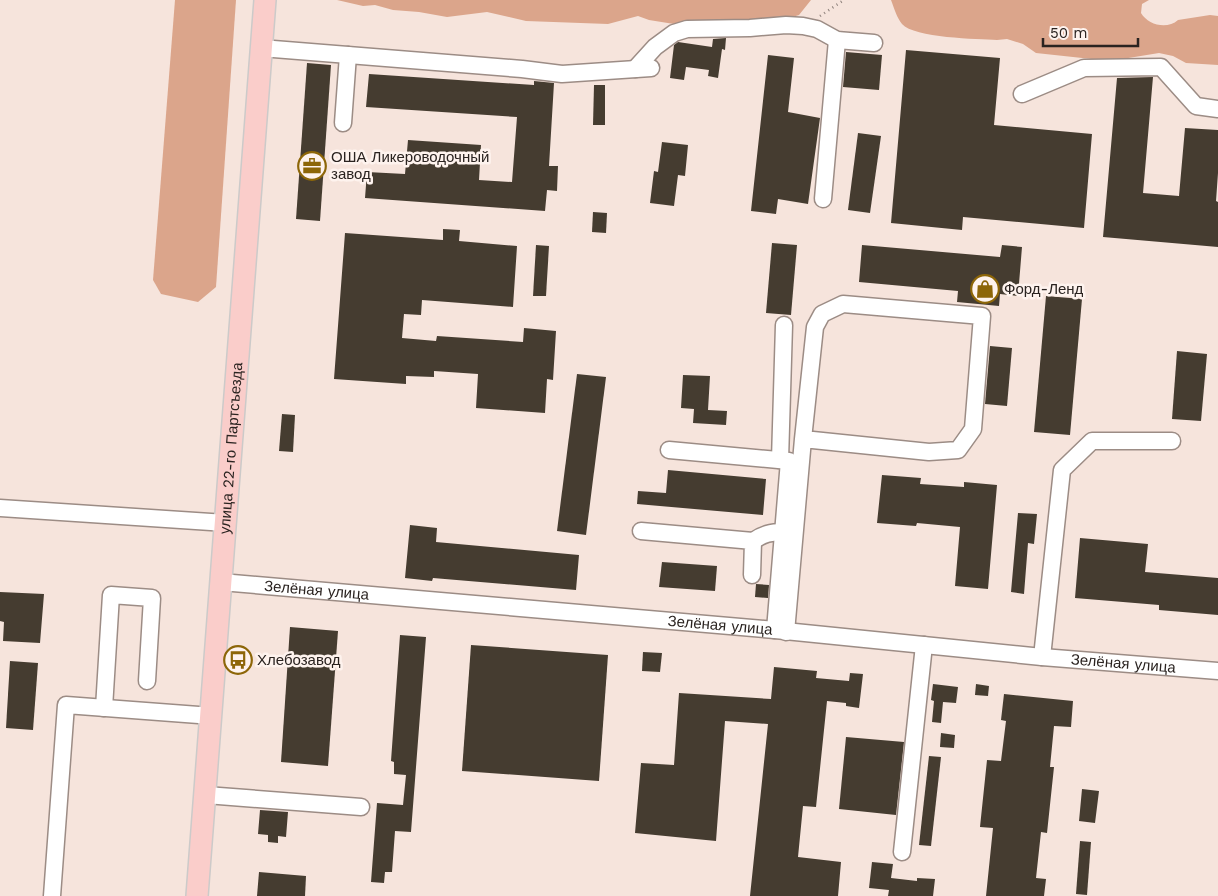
<svg xmlns="http://www.w3.org/2000/svg" width="1218" height="896" font-family="'Work Sans',sans-serif">
	<style>
		.forest { fill: #dba58b }
		.building { fill: #453c30 }
		.lines { fill: none; stroke-linecap: round; stroke-linejoin: round }
		.minor-casing { stroke: #9c8c85; stroke-width: 19 }
		.major-casing { stroke: #cccac9; stroke-width: 24 }
		.path { stroke: #8e817c; stroke-width: 2.5; stroke-dasharray: 1 4; stroke-linecap: butt }
		.minor { stroke: #fff; stroke-width: 16 }
		.major { stroke: #facdca; stroke-width: 21 }
		.labels { text-anchor: middle; dominant-baseline: central; stroke-width: 5; stroke-linejoin: round; paint-order: stroke }
		.poi-label { font-size: 15px; fill: #2a2320; stroke: #fef3ee; text-anchor: start }
		.street-label { font-size: 15px; fill: #2a2320; stroke: #fef3ee }
	</style>
	<rect width="100%" height="100%" fill="#f6e4dc"/>
	<g class="forest">
		<polygon points="175,0 236,0 216,287 198,302 161,294 153,280"/>
		<polygon points="337,0 811,0 799,15 783,20 674,24 649,20 638,16 608,24 526,21 487,12 447,17 419,12 393,10 375,5 363,6"/>
		<path d="M891 0H1149L1142 4 1141 13C1148 25 1167 30 1178 20L1210 15 1218 16V65L1186 63 1173 56 1159 53 1110 61 1036 53 1023 44 1007 39 997 40C978 39 914 38 902 24 897 18 894 8 891 0Z"/>
	</g>
	<g class="building">
		<polygon points="726,38 725,50 722,49 718,78 708,76 709,70 686,67 684,80 670,78 674,45 678,42 712,47 713,39"/>
		<polygon points="906,50 1000,58 994,125 1092,134 1084,228 963,217 962,230 891,223"/>
		<polygon points="846,52 882,55 879,90 843,87"/>
		<polygon points="768,55 794,58 788,112 820,118 808,204 778,199 776,214 751,211"/>
		<polygon points="307,63 331,65 320,221 296,219"/>
		<polygon points="369,74 534,85 534,81 554,83 549,166 558,166 557,191 547,190 545,211 365,198 367,172 405,174 408,140 481,145 479,180 512,182 517,117 366,107"/>
		<polygon points="1153,77 1143,193 1179,196 1185,128 1218,130 1218,173 1216,201 1218,202 1218,247 1103,237 1117,78"/>
		<polygon points="594,85 605,85 605,125 593,125"/>
		<polygon points="858,133 881,136 870,213 848,210"/>
		<polygon points="662,142 688,145 685,176 678,175 674,206 650,203 654,171 658,172"/>
		<polygon points="593,212 607,213 606,233 592,232"/>
		<polygon points="443,229 460,230 459,241 517,246 513,307 422,300 421,315 404,314 402,338 436,341 437,336 523,342 524,328 556,331 553,380 547,379 545,413 476,408 478,374 434,371 434,377 406,376 406,384 334,379 345,233 443,240"/>
		<polygon points="772,243 797,245 791,315 766,313"/>
		<polygon points="536,245 549,246 546,296 533,296"/>
		<polygon points="862,245 1000,257 1002,245 1022,247 1018,296 1000,294 999,306 957,302 958,291 859,282"/>
		<polygon points="1046,296 1082,299 1070,435 1034,432"/>
		<polygon points="990,346 1012,348 1007,406 985,404"/>
		<polygon points="1177,351 1207,354 1201,421 1172,419"/>
		<polygon points="577,374 606,377 586,535 557,531"/>
		<polygon points="683,375 710,376 708,410 727,411 726,425 693,423 694,409 681,408"/>
		<polygon points="282,414 295,415 293,452 279,451"/>
		<polygon points="668,470 766,479 763,515 637,504 638,491 666,493"/>
		<polygon points="882,475 921,478 920,484 964,487 964,482 997,485 988,589 955,586 960,527 917,523 916,526 877,523"/>
		<polygon points="1018,513 1037,514 1034,544 1028,543 1024,594 1011,592"/>
		<polygon points="410,525 437,528 436,542 579,555 576,590 433,578 432,581 405,578"/>
		<polygon points="1080,538 1148,544 1145,572 1218,578 1218,615 1159,610 1159,605 1075,598"/>
		<polygon points="662,562 717,566 715,591 659,587"/>
		<polygon points="756,584 769,585 768,598 755,597"/>
		<polygon points="0,592 44,594 40,643 3,641 4,622 0,621"/>
		<polygon points="290,627 338,631 328,766 281,762"/>
		<polygon points="400,635 426,637 411,832 395,831 392,872 385,872 384,883 371,882 377,803 403,805 406,775 394,774 394,762 391,761"/>
		<polygon points="471,645 608,655 599,781 462,771"/>
		<polygon points="643,652 662,653 660,672 642,671"/>
		<polygon points="10,661 38,663 33,730 6,728"/>
		<polygon points="774,667 817,671 816,678 849,681 850,673 863,674 859,708 846,706 846,703 827,701 816,807 803,806 798,857 841,862 838,896 750,896 768,724 725,721 716,841 635,833 641,763 674,765 679,693 771,699"/>
		<polygon points="933,684 958,687 956,703 943,702 941,723 932,722 934,701 931,700"/>
		<polygon points="976,684 989,686 988,696 975,695"/>
		<polygon points="1004,694 1073,701 1071,727 1054,726 1050,767 1054,767 1047,833 1041,832 1036,878 1046,879 1044,896 986,896 993,828 980,827 987,760 1001,761 1006,721 1001,720"/>
		<polygon points="941,733 955,735 954,748 940,747"/>
		<polygon points="846,737 904,742 896,815 839,809"/>
		<polygon points="929,756 941,757 931,846 919,845"/>
		<polygon points="1082,789 1099,791 1095,823 1079,821"/>
		<polygon points="260,810 288,812 286,837 278,836 278,843 268,842 268,835 258,834"/>
		<polygon points="1080,841 1091,842 1087,895 1076,894"/>
		<polygon points="872,862 893,864 891,878 917,881 917,878 935,879 933,896 888,896 889,890 869,888"/>
		<polygon points="259,872 306,876 305,896 257,896"/>
	</g>
	<g class="lines">
		<defs>
			<g id="minor">
				<polyline points="261,48 522,69 562,74 651,68"/>
				<polyline points="635,69 655,47 674,33 687,29 750,28 786,25 803,26 817,29 837,40 874,43"/>
				<polyline points="1022,94 1084,68 1161,67 1196,106 1218,109"/>
				<polyline points="343,123 348,55"/>
				<polyline points="823,199 837,40"/>
				<polyline points="669,450 789,461 775,630"/>
				<polyline points="780,460 784,325"/>
				<polyline points="0,508 226,523"/>
				<polyline points="641,531 753,541 752,575"/>
				<path d="M753 541C763 534 771 532 783 532"/>
				<path id="s1" d="M221 582 775 630 1042 657 1218 671"/>
				<polyline points="786,632 803,439 929,452 958,450 973,429 982,316 843,304 822,314 815,327 803,439"/>
				<polyline points="1042,657 1062,470 1092,441 1172,441"/>
				<polyline points="104,708 111,595 152,598 147,681"/>
				<polyline points="206,795 361,807"/>
				<polyline points="902,852 924,645"/>
				<polyline points="52,896 66,705 212,716"/>
			</g>
			<g id="major">
				<path id="s2" d="M197 896 265 0"/>
			</g>
		</defs>
		<use href="#minor" class="minor-casing"/>
		<use href="#major" class="major-casing"/>
		<polyline class="path" points="820,16 844,0"/>
		<use href="#minor" class="minor"/>
		<use href="#major" class="major"/>
	</g>
	<defs>
		<symbol id="office-ring" viewBox="-11 -11 22 22"><circle r="9.5" fill="#fef3ee" stroke="#8d6608" stroke-width="1.5"/><path d="M-6-3h4V-5.5h4V-3h4V5H-6ZM-1-4.5V-3h2v-1.5ZM-6 0V1H6V0Z" fill="#8d6608"/></symbol>
		<symbol id="shop-ring" viewBox="-11 -11 22 22"><circle r="9.5" fill="#fef3ee" stroke="#8d6608" stroke-width="1.5"/><path d="M-5-2.5h2.3a2.7 3.5 0 0 1 5.4 0H5L5.5 6h-11ZM-1.5-2.5h3a1.5 2.3 0 0 0-3 0Z" fill="#8d6608"/></symbol>
		<symbol id="bus-ring" viewBox="-11 -11 22 22"><circle r="9.5" fill="#fef3ee" stroke="#8d6608" stroke-width="1.5"/><path d="M-5-6H5V4H4V6H2V4H-2V6H-4V4H-5ZM-3.5-4V0h7V-4ZM-3.5 1.2v1.5H-2V1.2ZM2 1.2v1.5H3.5V1.2Z" fill="#8d6608"/></symbol>
	</defs>
	<g fill-rule="evenodd">
		<use href="#office-ring" x="296" y="150" width="32" height="32"/>
		<use href="#shop-ring" x="969" y="273" width="32" height="32"/>
		<use href="#bus-ring" x="222" y="644" width="32" height="32"/>
	</g>
	<g class="labels">
		<g class="poi-label">
			<text x="331" y="157">ОША Ликероводочный<tspan x="331" dy="17">завод</tspan></text>
			<text x="1004" y="289">Форд-Ленд</text>
			<text x="257" y="660">Хлебозавод</text>
		</g>
		<g class="street-label">
			<text stroke="none"><textPath href="#s2" startOffset="449">улица 22-го Партсъезда</textPath></text>
			<text stroke="none"><textPath href="#s1" startOffset="96">Зелёная улица</textPath></text>
			<text stroke="none"><textPath href="#s1" startOffset="501">Зелёная улица</textPath></text>
			<text stroke="none"><textPath href="#s1" startOffset="906">Зелёная улица</textPath></text>
		</g>
	</g>
	<path d="M1043 38v8h95v-8" fill="none" stroke="#2a2320" stroke-width="2.5"/>
	<text x="1050" y="38" font-size="15" fill="#2a2320" stroke="#fef3ee" stroke-width="4" paint-order="stroke">50 m</text>
</svg>
